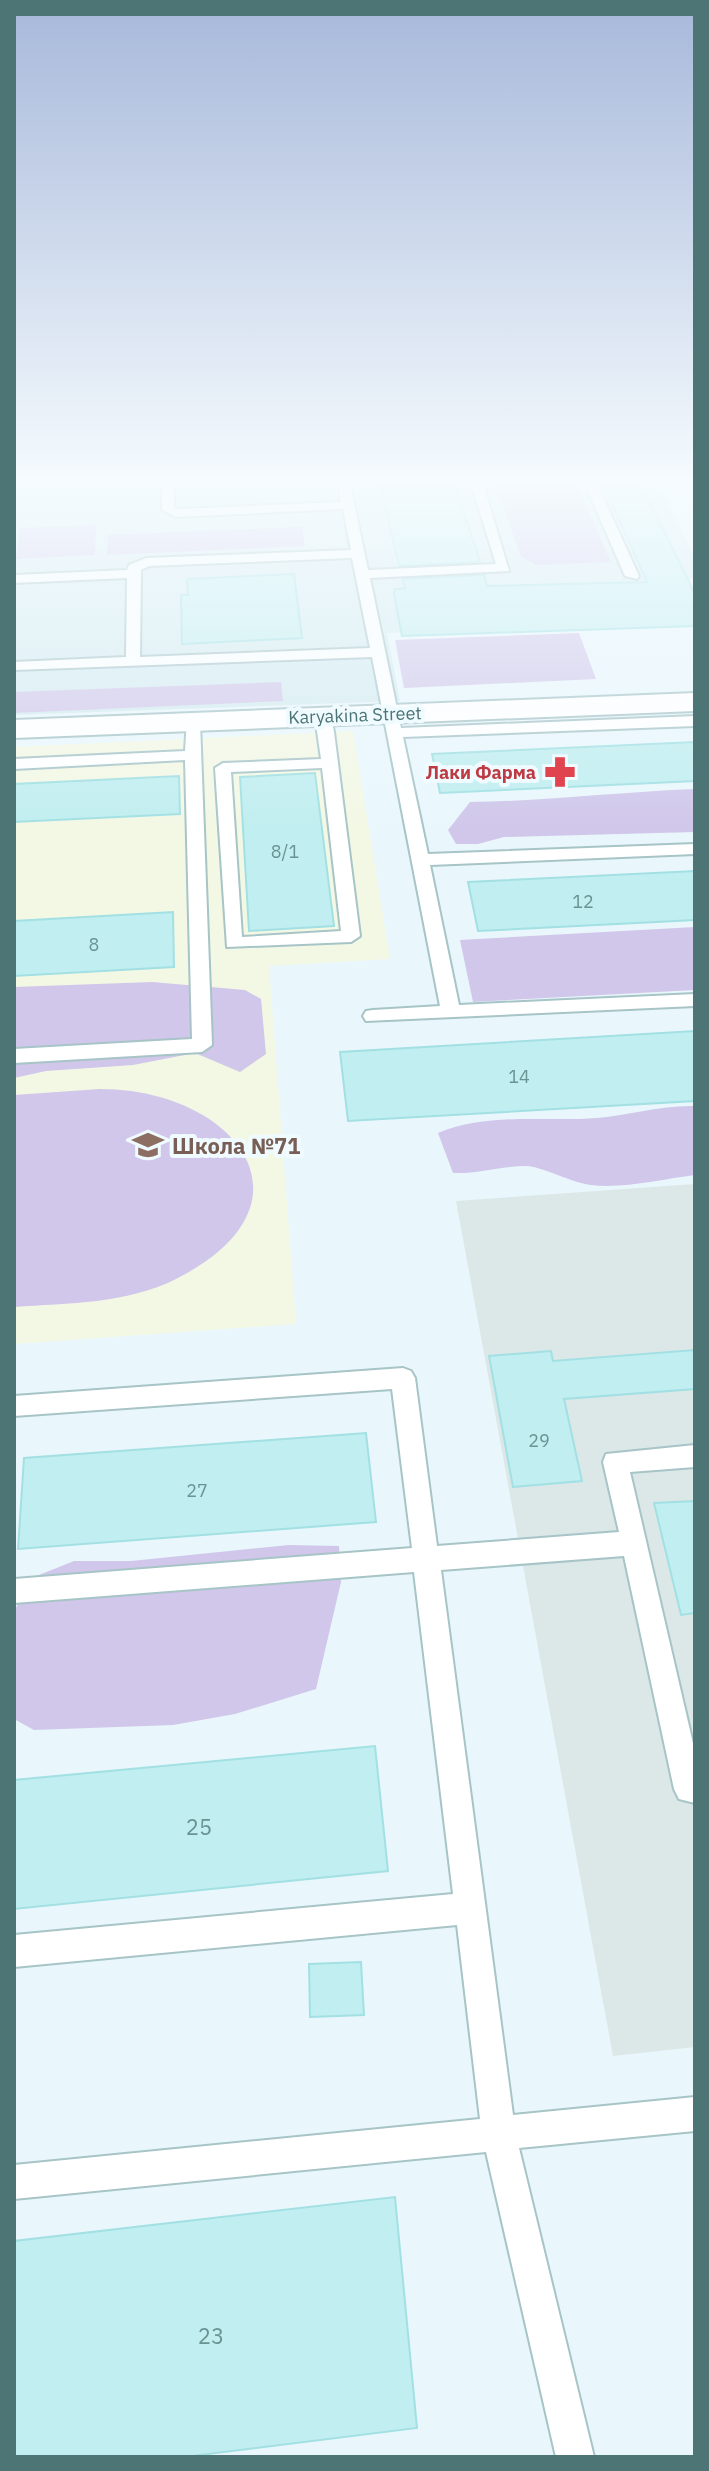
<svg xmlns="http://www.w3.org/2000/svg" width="709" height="2471" font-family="'IBM Plex Sans',sans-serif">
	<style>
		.residential { fill: #d4ebf0 }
		.industrial { fill: #dce7e8 }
		.education { fill: #f3f8e5 }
		.green { fill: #d0c7ea }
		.building { fill: #c1eef0; stroke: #a2e0e3; stroke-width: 2 }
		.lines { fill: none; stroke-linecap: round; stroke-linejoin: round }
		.service-casing { stroke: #a7c4c7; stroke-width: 4 }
		.minor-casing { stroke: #a7c4c7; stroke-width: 4 }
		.service { fill: #fff; fill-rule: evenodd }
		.minor { fill: #fff; fill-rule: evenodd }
		.labels { text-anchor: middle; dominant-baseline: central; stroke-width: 8; stroke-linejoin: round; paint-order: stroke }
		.far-street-label { font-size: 18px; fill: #4d7576; stroke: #effbfe }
		.far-health-label { font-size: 18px; font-weight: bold; fill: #be3a42; stroke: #effbfe; text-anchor: end }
		.number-label { font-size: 18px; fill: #6a9394 }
		.education-label { font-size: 22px; font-weight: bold; fill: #785e54; stroke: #effbfe; text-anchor: start }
		.near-number-label { font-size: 22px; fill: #6a9394 }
	</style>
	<rect width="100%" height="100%" fill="#e9f7fc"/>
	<polygon class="residential" points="14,484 658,484 695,558 695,579 578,583 592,625 387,633 400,701 14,715"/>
	<polygon class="industrial" points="695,1184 695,2047 613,2056 456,1201"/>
	<polygon class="education" points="353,731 390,959 269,966 296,1324 14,1344 14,747"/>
	<g class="green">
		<polygon points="495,484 577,484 611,562 536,565 521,556"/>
		<polygon points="96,525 95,555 16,559 20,528"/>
		<polygon points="302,527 305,546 107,555 108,535"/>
		<polygon points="579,633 596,679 404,688 395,640"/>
		<polygon points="281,682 283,701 14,713 14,692"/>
		<path d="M695 789V832L504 837 478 844H456L448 830 470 802C545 801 620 792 695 789Z"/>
		<polygon points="695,927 695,990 473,1002 460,940"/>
		<polygon points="152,982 245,990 261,999 266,1054 240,1072 195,1053 133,1065 46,1071 14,1078 14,987"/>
		<path d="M100 1089C234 1089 326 1203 176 1279 126 1304 69 1303 14 1307V1095Z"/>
		<path d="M695 1106V1175C663 1179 623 1189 591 1185 572 1183 541 1166 526 1166 501 1166 478 1174 453 1173L438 1133C490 1112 543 1122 597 1118 630 1115 662 1105 695 1106Z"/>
		<polygon points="289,1545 339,1546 341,1582 316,1689 235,1714 173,1725 34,1730 14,1719 14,1611 34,1577 74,1561 131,1561"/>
	</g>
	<g class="building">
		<polygon points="380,484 455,484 480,562 399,566"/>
		<polygon points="603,484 641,484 695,594 695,626 402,636 394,594 395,589 405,588 403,579 484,575 487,586 647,582"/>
		<polygon points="294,574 302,638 182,644 181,595 188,595 187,579"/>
		<polygon points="695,742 695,781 440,793 432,754"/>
		<polygon points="315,773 334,926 249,931 240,777"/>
		<polygon points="179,776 180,814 14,822 14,784"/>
		<polygon points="695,871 695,920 478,931 468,882"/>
		<polygon points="173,912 174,967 14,976 14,921"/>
		<polygon points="695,1031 695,1101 348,1121 340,1052"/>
		<polygon points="695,1350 695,1389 564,1399 582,1481 513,1487 489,1356 551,1351 553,1361"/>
		<polygon points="366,1433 376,1522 18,1549 24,1458"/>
		<polygon points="695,1501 695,1613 681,1615 654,1503"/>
		<polygon points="375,1746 388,1871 14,1909 14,1780"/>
		<polygon points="361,1962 364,2015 310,2017 309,1964"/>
		<polygon points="395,2197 417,2428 184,2457 14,2457 14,2241"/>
	</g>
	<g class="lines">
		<defs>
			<g id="service">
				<path d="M162 484H174V508L177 509 341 502 338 484H350L368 570 496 564 471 484H483L509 571 370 578 401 728 695 716V726L403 737 428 854 695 844V854L430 865 459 1005 695 994V1006L366 1021 363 1016 366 1011 373 1010 440 1006 372 657 14 670V662L126 657 127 578 14 583V575L127 570 129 565 146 558 351 550 343 509 176 517 162 510ZM352 558 370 648 140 657 141 570 149 566Z"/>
				<polygon points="585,484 597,484 639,576 637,579 625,576"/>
				<path d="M323 712 331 717 334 732 360 936 351 942 227 947 215 768 223 763 321 759 315 717ZM322 768 341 931 242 937 231 772Z"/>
				<polygon points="187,719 200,722 212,1045 202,1052 14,1063 14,1049 192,1039 185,760 14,769 14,759 185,751"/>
				<polygon points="403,1368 411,1371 415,1378 437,1546 619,1532 603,1462 606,1454 695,1445 695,1467 630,1472 695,1752 695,1803 679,1799 674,1789 624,1556 441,1570 513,2115 695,2097 695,2131 519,2148 594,2457 556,2457 486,2152 14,2199 14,2165 480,2119 457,1925 14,1967 14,1935 453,1894 414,1572 14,1603 14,1579 412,1548 392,1389 14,1416 14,1396"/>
			</g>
			<polygon id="minor" points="695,693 695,711 14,738 14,720"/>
		</defs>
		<use href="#service" class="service-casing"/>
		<use href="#minor" class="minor-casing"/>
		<use href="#service" class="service"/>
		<use href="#minor" class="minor"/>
	</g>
	<linearGradient id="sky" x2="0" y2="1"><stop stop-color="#a7b8da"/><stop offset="0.58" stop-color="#f5fbfe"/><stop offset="1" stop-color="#f5fbfe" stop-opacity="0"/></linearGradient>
	<rect width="709" height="830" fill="url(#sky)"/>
	<defs>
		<symbol id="pharmacy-bare" viewBox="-9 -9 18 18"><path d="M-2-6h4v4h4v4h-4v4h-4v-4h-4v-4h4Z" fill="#e0444e" stroke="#effbfe" stroke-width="2.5" paint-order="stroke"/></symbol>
		<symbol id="school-bare" viewBox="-9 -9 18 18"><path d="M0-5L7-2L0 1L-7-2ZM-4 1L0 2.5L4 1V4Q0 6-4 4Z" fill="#8d6e63" stroke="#effbfe" stroke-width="2.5" paint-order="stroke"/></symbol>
	</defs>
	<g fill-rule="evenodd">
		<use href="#pharmacy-bare" x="538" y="750" width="44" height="44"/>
		<use href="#school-bare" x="126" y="1123" width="44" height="44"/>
	</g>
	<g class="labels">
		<g class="far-street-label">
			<text transform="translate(355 715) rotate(-2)">Karyakina Street</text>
		</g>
		<g class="far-health-label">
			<text x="536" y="772">Лаки Фарма</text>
		</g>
		<g class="number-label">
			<text x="285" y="851">8/1</text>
			<text x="583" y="901">12</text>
			<text x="94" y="944">8</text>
			<text x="519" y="1076">14</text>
			<text x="539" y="1440">29</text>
			<text x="197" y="1490">27</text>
		</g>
		<g class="education-label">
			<text x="172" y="1145">Школа №71</text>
		</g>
		<g class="near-number-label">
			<text x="199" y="1826">25</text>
			<text x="211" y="2335">23</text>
		</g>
	</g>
	<rect width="709" height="2471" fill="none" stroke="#4d7576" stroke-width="32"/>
</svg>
